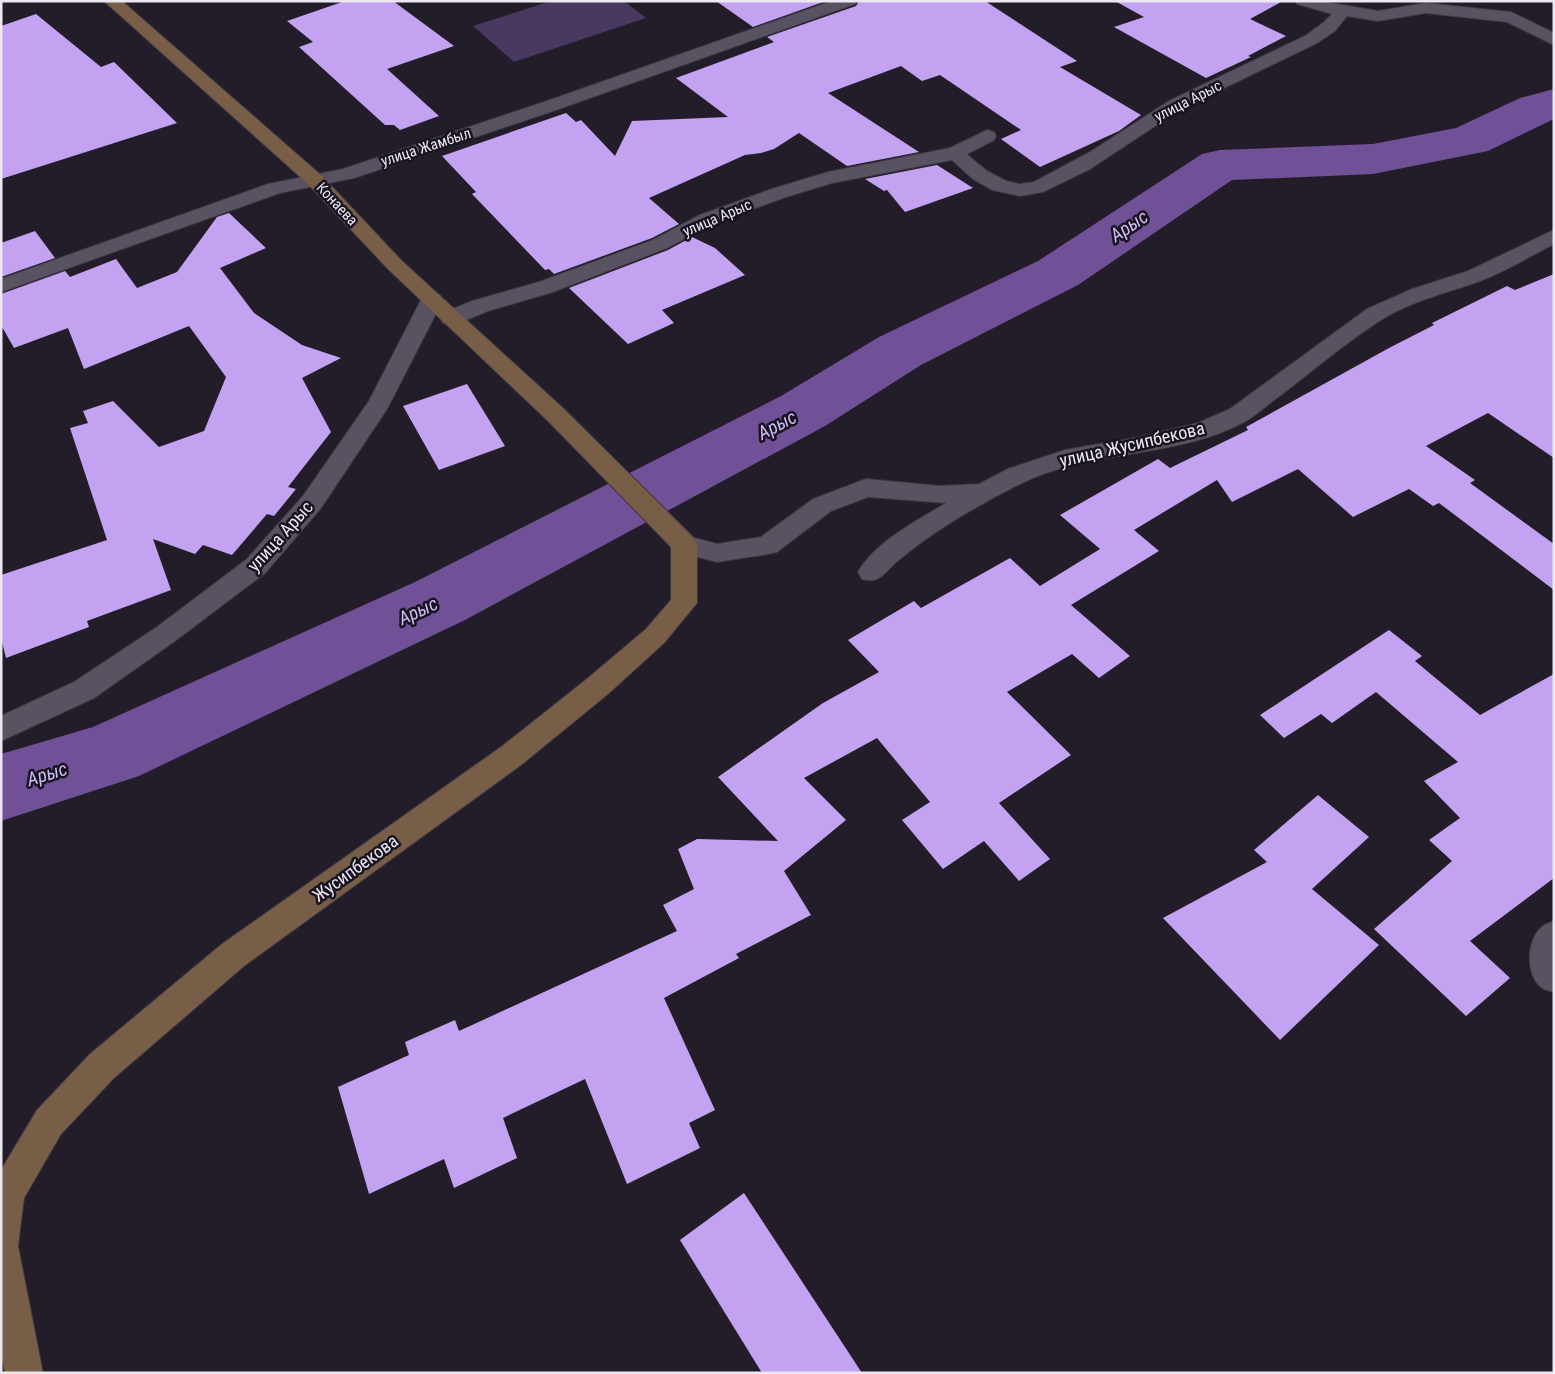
<svg xmlns="http://www.w3.org/2000/svg" width="1555" height="1374" font-family="'Roboto Condensed',sans-serif">
	<style>
		.green { fill: #493860 }
		.lines { fill: none; stroke-linecap: round; stroke-linejoin: round }
		.river { fill: #705097; fill-rule: evenodd }
		.building { fill: #c3a3f1 }
		.street-casing { stroke: #3c3843; stroke-width: 2 }
		.secondary-casing { stroke: #3c3843; stroke-width: 2 }
		.street { fill: #585261; fill-rule: evenodd }
		.secondary { fill: #785d47; fill-rule: evenodd }
		.labels { text-anchor: middle; dominant-baseline: central; stroke-width: 5; stroke-linejoin: round; paint-order: stroke }
		.far-street-label { font-size: 15px; fill: #ece8f2; stroke: #181320 }
		.street-label { font-size: 18px; fill: #ece8f2; stroke: #181320 }
		.water-label { font-size: 19px; font-style: italic; fill: #d3bbf7; stroke: #181320 }
	</style>
	<rect width="100%" height="100%" fill="#221d29"/>
	<polygon class="green" points="551,1 624,1 646,18 514,62 473,26"/>
	<g class="lines">
		<polygon class="river" points="1554,89 1554,119 1488,151 1373,174 1232,180 1078,285 921,365 825,426 465,620 139,776 1,821 1,754 93,727 415,582 781,396 879,337 1038,261 1202,154 1220,150 1373,144 1456,128 1520,98"/>
	</g>
	<g class="building">
		<polygon points="345,1 393,1 454,46 387,69 439,116 400,130 394,125 385,125 299,47 313,42 287,21"/>
		<polygon points="716,1 826,1 753,27"/>
		<polygon points="859,1 985,1 1077,61 1060,67 1141,115 1119,131 1040,167 1001,139 1021,130 940,75 922,81 901,66 828,93 919,152 847,166 799,133 774,149 761,153 745,155 649,198 679,224 652,238 554,274 549,269 545,270 472,194 476,192 442,156 566,113 576,122 581,120 615,156 632,121 728,117 676,78 774,42 767,37 856,6"/>
		<polygon points="1115,1 1283,1 1250,19 1286,36 1248,56 1251,57 1206,78 1114,27 1144,17"/>
		<polygon points="36,14 101,67 114,62 177,123 1,179 1,26"/>
		<polygon points="937,165 973,188 905,212 887,190 884,191 865,179"/>
		<polygon points="229,213 266,248 220,268 254,313 302,345 341,358 302,378 331,432 288,487 296,489 274,516 267,514 232,555 203,545 195,554 153,539 171,590 87,621 89,627 6,658 1,638 1,575 107,540 70,428 88,423 83,411 113,401 159,447 204,431 226,377 189,326 84,369 68,328 14,348 1,325 1,294 65,271 70,277 116,259 137,288 177,272 217,217"/>
		<polygon points="35,231 55,258 1,277 1,243"/>
		<polygon points="692,237 715,248 745,275 662,310 674,323 628,344 569,288 668,250"/>
		<polygon points="1554,274 1554,458 1488,413 1426,446 1475,480 1470,483 1554,544 1554,590 1439,503 1433,506 1409,489 1353,517 1298,469 1232,502 1217,480 1134,530 1159,551 1071,605 1130,656 1099,678 1072,654 1007,692 1071,755 999,803 1050,859 1019,881 984,841 943,869 902,820 930,802 877,738 804,778 846,820 784,871 811,915 736,954 739,958 664,998 715,1110 689,1123 700,1148 627,1184 585,1079 503,1118 517,1158 454,1188 444,1159 369,1194 338,1087 409,1055 405,1042 455,1020 459,1031 677,931 663,905 694,889 678,849 697,839 778,841 718,777 823,703 879,672 848,640 914,601 921,608 1010,558 1040,586 1100,549 1060,515 1158,459 1170,468 1248,430 1246,427 1389,348 1434,325 1432,323 1507,286 1515,290"/>
		<polygon points="467,384 505,446 439,470 403,406"/>
		<polygon points="1389,630 1422,656 1415,661 1480,715 1554,674 1554,878 1470,941 1510,978 1466,1016 1374,929 1452,861 1429,840 1460,818 1424,781 1458,762 1376,692 1332,723 1321,714 1284,738 1260,715"/>
		<polygon points="1318,795 1369,837 1312,889 1379,945 1280,1040 1163,918 1267,862 1254,850"/>
		<polygon points="744,1193 862,1373 762,1373 680,1240"/>
	</g>
	<g class="lines">
		<defs>
			<g id="street">
				<polygon points="832,1 857,1 855,4 559,109 354,178 280,193 1,292 1,279 268,184 343,169 547,101"/>
				<polygon points="1295,1 1320,1 1378,11 1426,3 1511,12 1554,33 1554,45 1507,22 1426,13 1378,21 1347,16 1335,31 1317,43 1181,109 1090,169 1043,192 1020,196 992,190 973,179 952,160 832,183 786,197 714,223 667,248 553,292 488,311 459,323 451,325 443,323 440,318 443,313 472,301 539,282 653,240 700,215 772,189 828,172 950,148 987,130 994,132 996,136 994,140 967,154 970,157 987,171 1006,181 1020,184 1034,182 1090,152 1169,101 1305,36 1323,23 1332,14 1297,4"/>
				<path d="M1554 230V244C1530 256 1505 272 1480 281 1447 293 1411 301 1381 320 1346 342 1314 370 1281 395 1269 403 1258 414 1246 421 1177 459 1089 449 1020 484 976 506 931 532 894 564 883 575 878 584 862 579L858 572C874 543 918 520 946 503L868 497 831 511 777 552 768 554 717 562 675 551 671 544 675 537 684 535 717 544 761 537 813 499 866 479 940 486 979 484 1008 469 1065 450 1140 437 1198 423 1230 409 1367 309 1412 289 1468 271Z"/>
				<polygon points="432,293 440,295 443,300 387,409 321,508 265,573 175,641 94,698 1,741 1,716 74,682 157,627 247,559 303,496 369,401 421,300 424,295"/>
				<path d="M1554 921V992C1550 991 1545 990 1542 988 1525 975 1526 939 1543 926 1545 924 1550 923 1554 921Z"/>
			</g>
			<polygon id="secondary" points="104,1 122,1 322,176 402,261 564,409 693,537 697,544 697,603 664,643 608,694 521,765 244,966 114,1078 61,1134 24,1198 18,1246 43,1373 5,1373 1,1354 1,1170 37,1110 90,1054 222,944 501,747 588,678 646,629 671,600 671,547 548,421 388,269 308,184"/>
		</defs>
		<use href="#street" class="street-casing"/>
		<use href="#secondary" class="secondary-casing"/>
		<use href="#street" class="street"/>
		<use href="#secondary" class="secondary"/>
	</g>
	<g class="labels">
		<g class="far-street-label">
			<text transform="translate(1188 101) rotate(-27)">улица Арыс</text>
			<text transform="translate(426 147) rotate(-18)">улица Жамбыл</text>
			<text transform="translate(337 204) rotate(47)">Конаева</text>
			<text transform="translate(717 218) rotate(-23)">улица Арыс</text>
		</g>
		<g class="street-label">
			<text transform="translate(1132 444) rotate(-13)">улица Жусипбекова</text>
			<text transform="translate(280 536) rotate(-48)">улица Арыс</text>
			<text transform="translate(355 868) rotate(-36)">Жусипбекова</text>
		</g>
		<g class="water-label">
			<text transform="translate(1129 226) rotate(-34)">Арыс</text>
			<text transform="translate(777 425) rotate(-28)">Арыс</text>
			<text transform="translate(418 611) rotate(-25)">Арыс</text>
			<text transform="translate(47 774) rotate(-17)">Арыс</text>
		</g>
	</g>
	<rect width="1555" height="1374" fill="none" stroke="#ece8f2" stroke-width="5"/>
</svg>
